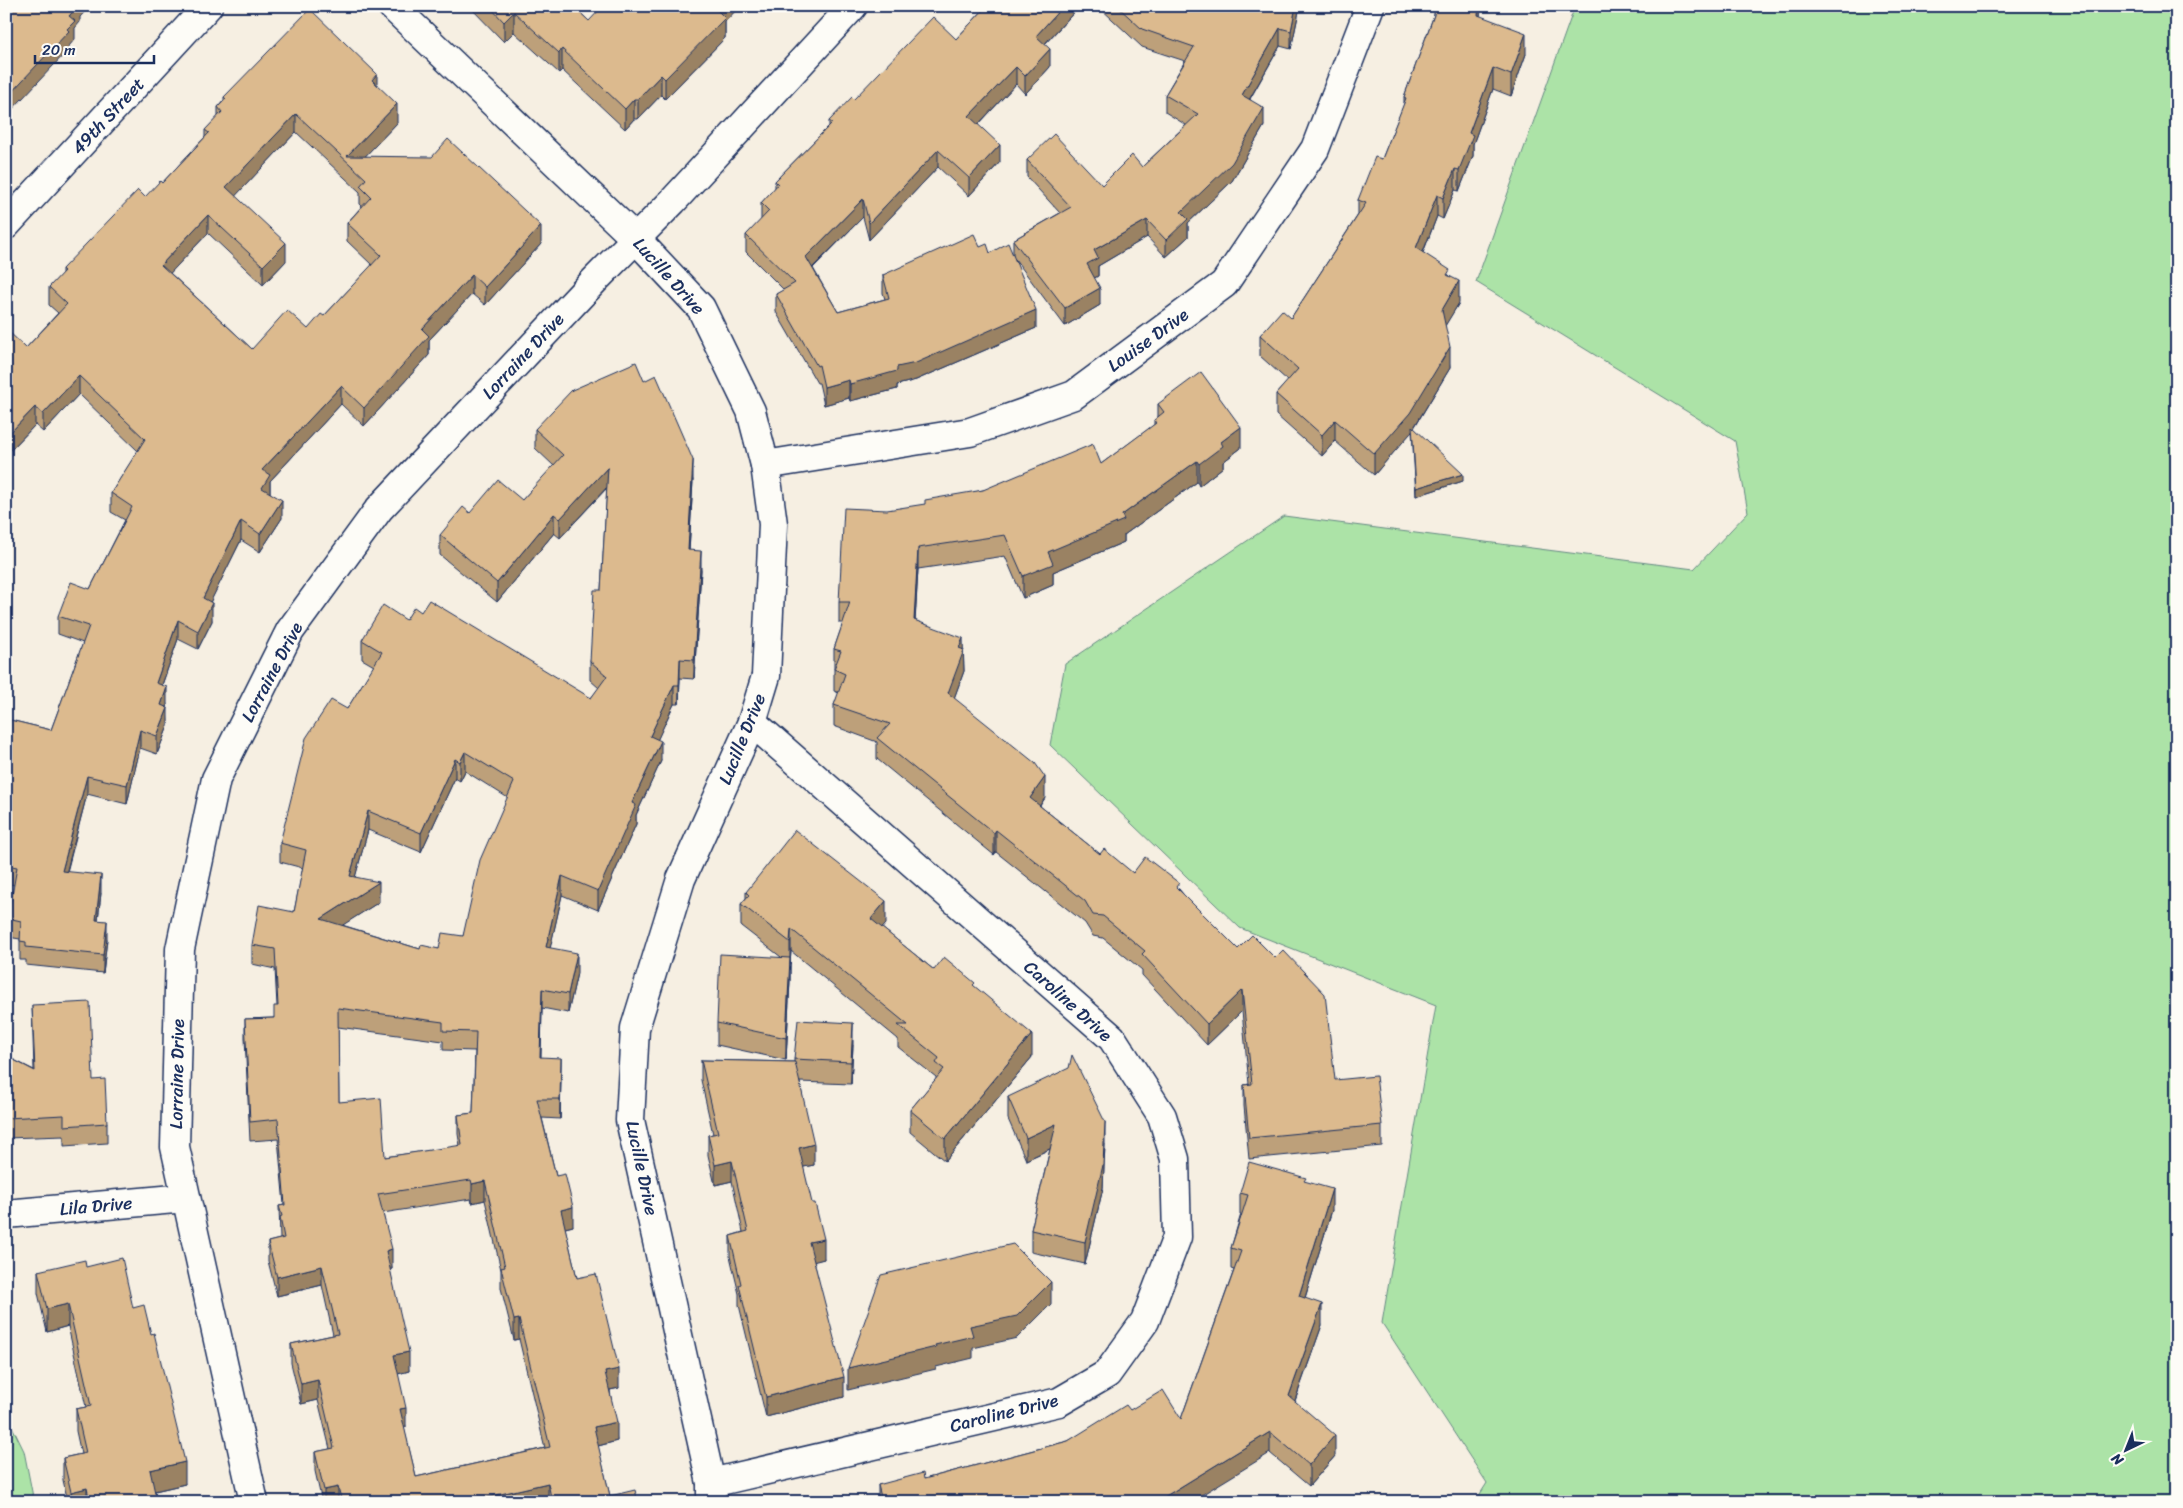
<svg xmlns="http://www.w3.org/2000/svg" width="2183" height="1508" font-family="Sriracha,sans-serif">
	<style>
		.green { fill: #ace3a7; stroke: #648982 }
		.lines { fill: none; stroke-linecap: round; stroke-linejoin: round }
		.minor-casing { stroke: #1b2f5e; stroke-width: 31 }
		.minor { stroke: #fdfcf7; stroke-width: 28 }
		.wall { fill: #bda07a; stroke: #1b2f5e; fill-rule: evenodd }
		.shaded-wall { fill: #9a8263; stroke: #1b2f5e }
		.building { fill: #dcba8e; stroke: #1b2f5e; fill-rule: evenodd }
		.labels { text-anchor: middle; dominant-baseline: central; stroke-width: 4; stroke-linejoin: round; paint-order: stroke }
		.street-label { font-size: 18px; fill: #1b2f5e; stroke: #fdfcf7 }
	</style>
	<rect width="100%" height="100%" fill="#f6efe2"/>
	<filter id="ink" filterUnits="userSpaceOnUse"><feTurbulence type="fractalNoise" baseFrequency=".02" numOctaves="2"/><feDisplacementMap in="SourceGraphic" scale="10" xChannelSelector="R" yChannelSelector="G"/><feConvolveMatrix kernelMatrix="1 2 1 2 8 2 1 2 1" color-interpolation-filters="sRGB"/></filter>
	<g filter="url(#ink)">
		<g class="green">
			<polygon points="1575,6 2177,6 2177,1502 1475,1502 1487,1483 1382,1323 1436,1005 1240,928 1050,745 1065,664 1284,516 1694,569 1748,512 1735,441 1476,282"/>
			<polygon points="6,1414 24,1451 34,1502 6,1502"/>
		</g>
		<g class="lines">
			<defs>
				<g id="minor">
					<polyline points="392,6 636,239 701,308 751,411 765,465 773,524 766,676 752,722 681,879 635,1028 630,1120 711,1483 711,1502"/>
					<polyline points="6,225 208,6"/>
					<polyline points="765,465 970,432 1074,395 1224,284 1315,149 1370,6"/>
					<polyline points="6,1214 186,1198"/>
					<polyline points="711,1483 1059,1402 1107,1374 1145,1321 1177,1237 1175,1159 1162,1116 1112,1038 752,722"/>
					<polyline points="254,1502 175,1147 180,949 216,779 290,631 379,509 594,281 673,201 853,6"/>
				</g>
			</defs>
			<use href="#minor" class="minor-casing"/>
			<use href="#minor" class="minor"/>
		</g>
		<g class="wall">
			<polygon points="469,6 573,6 589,21 725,22 725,38 665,99 661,95 638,119 634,119 625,129 562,70 559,73 514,32 504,42"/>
			<polygon points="987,6 1080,6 1045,44 1050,67 1025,94 1016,84 978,125 1000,162 969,196 938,167 869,240 863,217 813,268 838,312 885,299 883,293 883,275 980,247 990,253 1013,256 1013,240 1060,213 1027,177 1027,160 1102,185 1142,167 1186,125 1165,112 1165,95 1185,61 1142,47 1098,6 1299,6 1299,11 1291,49 1280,46 1250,99 1264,126 1232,181 1188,223 1188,237 1166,257 1147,237 1098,266 1098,276 1094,278 1100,305 1065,326 1015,259 1036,328 916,380 897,385 897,389 850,401 849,398 824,405 819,383 817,383 776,312 776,294 784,290 746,252 746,235 761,220 761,203 775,188 775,181 829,126 829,121 854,99 956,39"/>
			<polygon points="1435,6 1481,6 1480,16 1526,54 1511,96 1493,89 1473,144 1473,156 1459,191 1455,190 1443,219 1437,216 1423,253 1450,276 1459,303 1445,325 1450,368 1414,428 1463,481 1416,496 1412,431 1374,475 1335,441 1322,456 1276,415 1276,394 1288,381 1260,356 1260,335 1291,318 1358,215 1358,200 1382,159 1404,104 1404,97 1434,15"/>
			<path d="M377 85 397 123 365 156 541 244 485 305 472 294 429 340V355L364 426 341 404 270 481V493L282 518 260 552 241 540 210 602 212 621 198 649 178 639 162 685 167 705 168 726 157 754 140 748 127 804 87 794 67 872 101 893 98 920 107 939 103 973 26 965V960H20V939L8 937V918L14 885 6 883V719L51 730 83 643 58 634V616L90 589 125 520 111 512V493L138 451 79 394 43 432 35 425 6 455V331L26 348 58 313 49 305V287L62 274V269L162 183 205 137V130L218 117V107L224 100V97ZM296 132 360 192V204L362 206 347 223V241L372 265 324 316 308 329 252 349 170 273 208 233 263 285 286 261 235 196Z"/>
			<path d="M644 381 693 480 689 550 701 570 694 679 680 678 679 704H674L657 740 661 761 636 815V824L598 910 562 895 550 948 577 973 568 1013 542 1008 541 1057 561 1077 560 1119 542 1118 556 1176 573 1226 565 1228 577 1278 619 1388 610 1390 617 1441 598 1446 610 1496 638 1502H322L315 1471V1452L330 1449 318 1400 301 1404 291 1363V1344L333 1335 322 1285 277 1296 268 1261V1242L280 1239 279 1206 284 1205 278 1139 250 1141 245 1038V1019L274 1018 277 1006 275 969 252 964V945L294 912 303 868 280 862V843L347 709 374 666 362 659V640L406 620 421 612 591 698 599 688 590 680V661L601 590 607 488 560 538 554 533 497 602 440 555V535L470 513 522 500 554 466 535 448V429ZM465 771 508 798 463 936 439 949H420L342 925 379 902 355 877 368 830 421 852 455 778 460 781ZM338 1027 443 1041V1050L475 1051 473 1113 458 1115V1134L460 1146 385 1157 339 1102ZM471 1199 472 1203 485 1200 501 1270V1288L514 1340 519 1339 545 1448 416 1477 404 1428 406 1427 398 1374 409 1371 390 1269H392L383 1213Z"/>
			<polygon points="1158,404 1241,448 1223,462 1223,467 1199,486 1197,482 1124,535 1124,542 1053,572 1053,585 1023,598 1005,556 918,569 915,620 963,649 964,671 954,698 1045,798 1040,806 1100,854 1133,873 1179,889 1335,1080 1382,1125 1382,1146 1249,1159 1244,1106 1244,1085 1249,1084 1242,1011 1207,1045 1142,975 1142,970 1103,938 1093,936 1085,923 996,852 994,855 877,759 877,742 834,726 834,705 839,693 834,691 834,649 843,623 839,623 839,602 925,504 983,490 1101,464 1154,425 1154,420 1158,417"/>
			<polygon points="746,892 886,924 882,928 934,970 975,987 1032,1057 945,1161 910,1132 910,1110 936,1079 936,1077 898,1047 898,1039 791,951 790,964 790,963 790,980 786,1060 717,1045 717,1023 781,957 741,926 741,904 746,898"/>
			<polygon points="32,1005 93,1080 107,1123 107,1143 64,1146 64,1136 6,1138 6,1056 34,1070"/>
			<polygon points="853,1045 851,1084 800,1082 814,1165 803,1167 824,1259 814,1261 844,1397 766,1417 739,1305 739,1294 730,1256 730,1236 743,1232 732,1181 715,1185 708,1155 708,1135 713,1134 701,1080 701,1060 794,1062 794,1059"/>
			<polygon points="1008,1097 1105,1144 1103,1188 1085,1264 1031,1252 1031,1230 1050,1149 1026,1160 1008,1119"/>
			<polygon points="1306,1182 1332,1210 1305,1298 1322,1325 1295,1401 1335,1456 1309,1486 1270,1453 878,1502 878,1485 924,1479 1068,1441 1130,1410 1181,1419 1234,1270 1231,1269 1231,1248 1241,1214 1240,1214 1240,1193"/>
			<polygon points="86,1267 133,1308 185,1484 155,1491 157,1502 68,1502 63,1480 63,1458 81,1454 76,1431 76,1409 86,1407 68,1326 47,1332 38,1293 38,1271"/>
		</g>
		<g class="shaded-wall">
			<polygon points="77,6 89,6 89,7 80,17 80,22 75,28 75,39 69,46 69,49 6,116 6,98"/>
			<polygon points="721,6 740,6 725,22 725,38 665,99 665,79"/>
			<polygon points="1063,6 1080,6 1036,53 1036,36"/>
			<polygon points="1296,6 1299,6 1299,11 1291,49 1291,31"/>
			<polygon points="1479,6 1481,6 1478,36 1478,15"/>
			<polygon points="514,12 514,32 504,42 504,22"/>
			<polygon points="1280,28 1280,46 1242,112 1242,95"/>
			<polygon points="1526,33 1526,54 1511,96 1511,75"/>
			<polygon points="562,49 562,70 559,73 559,53"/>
			<polygon points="1050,49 1050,67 1025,94 1025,76"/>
			<polygon points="1016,67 1016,84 969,134 969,116"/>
			<polygon points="1493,68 1493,89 1473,144 1473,156 1459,191 1459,170 1469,133"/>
			<polygon points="377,74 377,92 372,80"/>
			<polygon points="661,75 661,95 638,119 638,99"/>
			<polygon points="634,99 634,119 625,129 625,109"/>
			<polygon points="397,104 397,123 354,168 347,156"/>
			<polygon points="1264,108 1264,126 1232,181 1188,223 1188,237 1166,257 1166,240 1181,212"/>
			<polygon points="296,114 296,132 226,206 226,187"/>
			<polygon points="1000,145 1000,162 969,196 969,178"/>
			<polygon points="938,150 938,167 869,240 869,223"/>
			<polygon points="1455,169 1455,190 1443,219 1443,198"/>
			<polygon points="1437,195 1437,216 1416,270 1416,248"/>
			<polygon points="863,199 863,217 806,274 806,257"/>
			<polygon points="208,215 208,233 161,283 161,265"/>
			<polygon points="1147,220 1147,237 1098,266 1098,276 1087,282 1087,264 1094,250"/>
			<polygon points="541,226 541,244 485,305 485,287"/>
			<polygon points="286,243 286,261 263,285 263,266"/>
			<polygon points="472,275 472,294 429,340 429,355 364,426 364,408 422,329"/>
			<polygon points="1459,281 1459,303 1442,331 1442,310"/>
			<polygon points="1100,288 1100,305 1065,326 1065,308"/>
			<polygon points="1036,310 1036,328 916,380 897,385 897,389 850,401 850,384 897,367"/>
			<polygon points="1450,347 1450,368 1410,434 1374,475 1374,454"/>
			<polygon points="79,376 79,394 43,432 43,414"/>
			<polygon points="849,380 849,398 824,405 824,387"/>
			<polygon points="341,386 341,404 270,481 270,493 262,506 262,470"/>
			<polygon points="35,407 35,425 6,455 6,437"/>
			<polygon points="1335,420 1335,441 1322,456 1322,435"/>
			<polygon points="1241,427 1241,448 1223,462 1223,467 1199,486 1199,464 1221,442"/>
			<polygon points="693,460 693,480 688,570 688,550"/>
			<polygon points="1197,461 1197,482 1124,535 1124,542 1053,572 1053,585 1023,598 1023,576 1048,552 1122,515"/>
			<polygon points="608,467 608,486 560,538 560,519"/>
			<polygon points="1463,474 1463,481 1416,496 1416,488"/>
			<polygon points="282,500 282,518 260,552 260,534"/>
			<polygon points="554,514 554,533 497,602 497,583"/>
			<polygon points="241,521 241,540 203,617 203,598"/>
			<polygon points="918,548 918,569 914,641 914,620"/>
			<polygon points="701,551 701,570 694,679 694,660"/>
			<polygon points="212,603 212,621 198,649 198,631"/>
			<polygon points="178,620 178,639 156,702 156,683"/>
			<polygon points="963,638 964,671 948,715 948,693 959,648"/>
			<polygon points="680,659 680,678 679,704 679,685"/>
			<polygon points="674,685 674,704 650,756 650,736"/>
			<polygon points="167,687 167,705 161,723 161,705"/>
			<polygon points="168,708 168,726 157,754 157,736"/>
			<polygon points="140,730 140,748 127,804 127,785"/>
			<polygon points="661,741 661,761 636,815 636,824 598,910 598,891 632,803"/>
			<polygon points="465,752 465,771 460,781 460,762"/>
			<polygon points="455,759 455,778 421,852 421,833"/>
			<polygon points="87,776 87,794 62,889 62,871"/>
			<polygon points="1045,777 1045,798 1030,819 1030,798"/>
			<polygon points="368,811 368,830 350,896 350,876"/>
			<polygon points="996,830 996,852 994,855 994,833"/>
			<polygon points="101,875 101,893 96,938 96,920"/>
			<polygon points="562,876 562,895 546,967 546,947"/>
			<polygon points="379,882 379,902 321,939 321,919"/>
			<polygon points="886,901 886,924 871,941 871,919"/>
			<polygon points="107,921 107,939 103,973 103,955"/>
			<polygon points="791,929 791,951 790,964 790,942"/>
			<polygon points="577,953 577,973 568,1013 568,994"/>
			<polygon points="790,958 790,980 786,1060 786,1038"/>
			<polygon points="542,989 542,1008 540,1077 540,1057"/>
			<polygon points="1242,990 1242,1011 1207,1045 1207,1024"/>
			<polygon points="853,1023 853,1045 851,1084 851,1062"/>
			<polygon points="1032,1034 1032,1057 945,1161 945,1139"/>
			<polygon points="561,1058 561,1077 560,1119 560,1099"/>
			<polygon points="1105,1122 1105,1144 1103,1188 1085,1264 1085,1242"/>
			<polygon points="1056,1124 1056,1146 1026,1160 1026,1138"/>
			<polygon points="814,1144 814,1165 799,1168 799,1148"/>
			<polygon points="732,1161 732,1181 715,1185 715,1165"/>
			<polygon points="485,1181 485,1200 472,1203 472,1184"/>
			<polygon points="1332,1189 1332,1210 1299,1317 1299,1296"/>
			<polygon points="573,1207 573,1226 561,1229 561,1210"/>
			<polygon points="824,1239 824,1259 809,1263 809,1242"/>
			<polygon points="392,1249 392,1269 386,1270 386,1251"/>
			<polygon points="322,1266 322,1285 277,1296 277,1277"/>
			<polygon points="1051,1282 1051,1304 1017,1338 973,1348 973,1358 936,1367 936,1369 848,1390 848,1368 935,1345"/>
			<polygon points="68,1304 68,1326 47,1332 47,1309"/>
			<polygon points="1322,1304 1322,1325 1289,1417 1289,1396"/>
			<polygon points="519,1319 519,1339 514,1340 514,1320"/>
			<polygon points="409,1352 409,1371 394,1375 394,1355"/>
			<polygon points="619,1369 619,1388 605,1391 605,1372"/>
			<polygon points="844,1377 844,1397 766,1417 766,1397"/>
			<polygon points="318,1380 318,1400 301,1404 301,1384"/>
			<polygon points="406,1408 406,1427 400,1429 400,1409"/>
			<polygon points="617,1422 617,1441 594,1447 594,1427"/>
			<polygon points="1270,1432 1270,1453 1190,1502 1156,1502"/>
			<polygon points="1335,1435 1335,1456 1309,1486 1309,1465"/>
			<polygon points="185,1462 185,1484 150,1492 150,1470"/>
			<polygon points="548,1483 548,1502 475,1502 475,1500"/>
			<polygon points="338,1487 338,1502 324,1502 324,1490"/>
			<polygon points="87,1488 87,1502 71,1502 71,1492"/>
		</g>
		<g class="building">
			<polygon points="6,6 78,6 69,16 75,21 67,29 69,31 6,98"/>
			<polygon points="489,6 573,6 589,21 603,6 721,6 717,10 725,18 665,79 661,75 638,99 634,99 625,109 562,49 559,53 514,12 504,22"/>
			<polygon points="987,6 1063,6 1036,36 1050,49 1025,76 1016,67 969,116 1000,145 969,178 938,150 869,223 863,199 806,257 838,312 889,298 883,275 974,234 980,247 987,244 990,253 1008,243 1036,310 916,363 897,367 897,371 850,384 849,380 824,387 819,365 817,366 776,294 795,283 746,235 769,211 761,203 778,184 775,181 832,123 829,121 852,97 854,99 933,17 956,39"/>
			<polygon points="1117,6 1296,6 1291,31 1280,28 1242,95 1264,108 1232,163 1181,212 1188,219 1166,240 1147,220 1094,250 1098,258 1087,264 1100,288 1065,308 1013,240 1071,207 1027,160 1054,134 1102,185 1132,155 1142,167 1198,114 1165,95 1194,47 1142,29"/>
			<polygon points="1435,6 1479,6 1478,15 1526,33 1511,75 1493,68 1469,133 1473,135 1459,170 1455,169 1443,198 1437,195 1416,248 1450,270 1447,275 1459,281 1442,310 1450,347 1410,413 1374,454 1335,420 1322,435 1276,394 1298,369 1260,335 1282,310 1291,318 1366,203 1358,200 1375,157 1382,159 1406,98 1404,97 1434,15"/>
			<path d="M310 9 377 74 372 80 397 104 347 156 432 157 448 139 541 226 485 287 472 275 422 329 429 336 364 408 341 386 262 470 270 475 262 488 282 500 260 534 241 521 203 598 212 603 198 631 178 620 156 683 167 687 161 705 168 708 157 736 140 730 127 785 87 776 62 871 101 875 96 920 107 921 103 955 26 947V942L20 941 21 921 8 918 17 867 6 865V719L51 730 89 626 58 616 71 582 90 589 132 507 111 493 145 439 79 376 43 414 35 407 6 437V331L7 330 26 348 67 304 49 287 64 271 62 269 138 190 145 197 160 181 162 183 209 133 205 130 222 112 218 107 226 99 224 97ZM296 114 366 179 360 186 371 197 347 223 381 255 324 316 321 314 308 329 287 310 252 349 161 265 208 215 263 266 286 243 226 187Z"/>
			<path d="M636 362 644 381 656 375 693 460 688 550 701 551 694 660 680 659 679 685H674L650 736 661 741 632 803 636 805 598 891 562 876 546 947 577 953 568 994 542 989 540 1057 561 1058 560 1099H537L556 1176 565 1174 573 1207 561 1210 577 1278 596 1274 619 1369 605 1372 617 1422 594 1427 610 1496 635 1490 638 1502H552L548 1483 475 1500 476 1502H342L338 1487 324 1490 315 1452 334 1448 318 1380 301 1384 291 1344 338 1334 322 1266 277 1277 268 1242 284 1238 280 1217 282 1216 279 1206 285 1205 278 1119 250 1122 245 1019 274 1018V1006H278L275 949 252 945 259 905 294 912 306 850 280 843 306 738 331 700 347 709 382 652 362 640 383 605 406 620 414 607 421 612 429 600 591 698 607 676 590 661 594 590H601L608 467 560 519 554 514 497 583 440 535 463 507 470 513 498 480 522 500 563 455 535 429 572 390ZM465 752 514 782 480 860 463 936 442 933 439 949 421 945 420 949 321 919 379 882 350 876 368 811 421 833 455 759 460 762ZM338 1008 443 1022V1031L476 1032 473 1113 458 1115 462 1145 385 1157 381 1098 339 1102ZM471 1180 472 1184 485 1181 505 1267 501 1268 514 1320 519 1319 550 1447 416 1477 400 1409 406 1408 394 1355 409 1352 386 1251 392 1249 378 1194Z"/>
			<polygon points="1201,372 1241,427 1221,442 1223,446 1199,464 1197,461 1122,515 1124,520 1048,552 1053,564 1023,576 1005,535 918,548 914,620 963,638 959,648 964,650 948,693 1035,763 1045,777 1030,798 1100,854 1104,849 1133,873 1145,857 1179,883 1176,887 1238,949 1252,935 1275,958 1283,950 1325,994 1335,1080 1376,1076 1382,1125 1249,1138 1244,1085 1252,1084 1242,990 1207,1024 1142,954 1145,951 1103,916 1093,915 1085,901 996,830 994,833 877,738 890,724 834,705 845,674 834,669 841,651 834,649 850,602 839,602 844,508 887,510 925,504 925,500 983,490 1093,444 1101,464 1156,423 1154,420 1164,412 1158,404"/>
			<polygon points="1412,426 1463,474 1416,488"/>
			<polygon points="795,830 886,901 871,919 934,970 944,957 975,983 973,985 1032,1034 945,1139 910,1110 944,1069 936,1063 939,1058 898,1025 908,1025 791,929 790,942 741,904 749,895 746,892"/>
			<polygon points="720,954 790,958 786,1038 717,1023"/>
			<polygon points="90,1002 93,1080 105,1079 107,1123 64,1126 64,1115 6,1118 6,1056 35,1071 32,1005"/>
			<polygon points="798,1020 853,1023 851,1062 794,1059"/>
			<polygon points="1072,1055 1105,1122 1103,1165 1085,1242 1031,1230 1056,1124 1026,1138 1008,1097 1069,1068"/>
			<polygon points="701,1060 795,1062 814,1144 799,1148 812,1203 815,1203 824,1239 809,1242 844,1377 766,1397 739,1285 741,1284 730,1236 748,1231 732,1161 715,1165 708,1135 718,1133"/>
			<polygon points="1249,1162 1306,1178 1304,1181 1332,1189 1299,1296 1322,1304 1289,1396 1335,1435 1309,1465 1270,1432 1156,1502 878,1502 882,1501 878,1485 923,1473 924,1479 1068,1441 1126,1405 1130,1410 1163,1390 1181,1419 1241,1251 1231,1248 1248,1195 1240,1193"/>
			<polygon points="1013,1244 1051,1282 1017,1316 970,1326 973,1336 935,1345 936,1347 848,1368 881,1275"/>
			<polygon points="122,1258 133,1308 144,1305 151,1334 154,1333 185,1462 150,1470 157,1502 90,1502 87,1488 71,1492 63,1458 86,1453 76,1409 91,1406 68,1304 47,1309 38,1271 85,1260 86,1267"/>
		</g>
	</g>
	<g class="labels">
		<g class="street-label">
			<text transform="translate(108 116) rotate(-47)">49th Street</text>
			<text transform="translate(669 276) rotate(48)">Lucille Drive</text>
			<text transform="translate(1148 340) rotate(-36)">Louise Drive</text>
			<text transform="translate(523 356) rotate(-47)">Lorraine Drive</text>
			<text transform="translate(272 672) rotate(-62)">Lorraine Drive</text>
			<text transform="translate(742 739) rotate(-68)">Lucille Drive</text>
			<text transform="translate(1068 1001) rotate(42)">Caroline Drive</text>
			<text transform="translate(177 1074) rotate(-89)">Lorraine Drive</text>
			<text transform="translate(642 1168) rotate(78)">Lucille Drive</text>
			<text transform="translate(96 1206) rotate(-5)">Lila Drive</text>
			<text transform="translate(1004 1413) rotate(-14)">Caroline Drive</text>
		</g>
	</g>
	<rect width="2183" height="1508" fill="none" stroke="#fdfcf7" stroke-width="25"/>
	<rect x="12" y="12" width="2158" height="1483" fill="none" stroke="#1b2f5e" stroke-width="2" filter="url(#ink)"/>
	<g transform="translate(2126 1450) rotate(223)" stroke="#fdfcf7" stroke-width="4" paint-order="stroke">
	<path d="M0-4L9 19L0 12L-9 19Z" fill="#1b2f5e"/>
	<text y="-8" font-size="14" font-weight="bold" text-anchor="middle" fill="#1b2f5e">N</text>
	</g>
	<path d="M35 55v8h119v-8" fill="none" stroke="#1b2f5e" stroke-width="2.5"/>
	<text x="42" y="55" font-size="15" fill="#1b2f5e" stroke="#fdfcf7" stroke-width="4" paint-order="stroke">20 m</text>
</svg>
